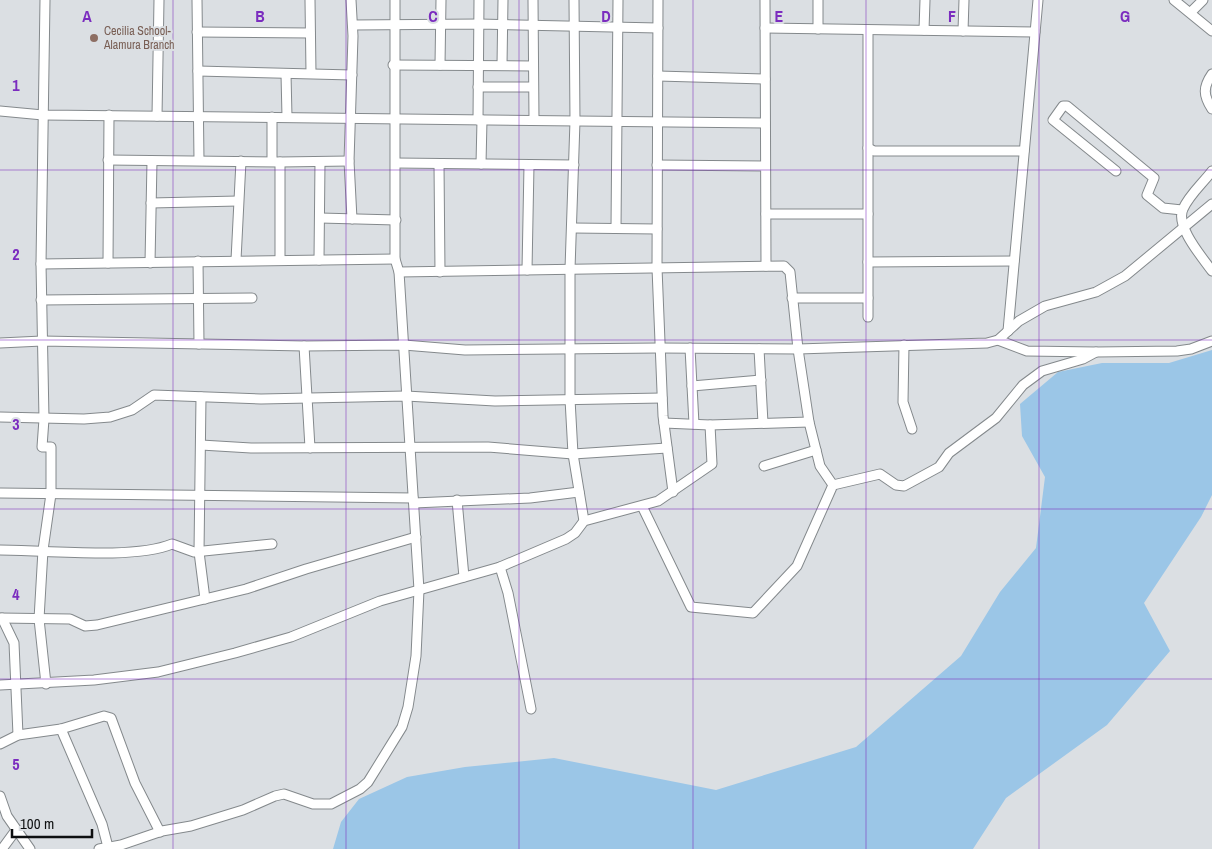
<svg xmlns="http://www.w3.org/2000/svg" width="1212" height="849" font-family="'Archivo Narrow',sans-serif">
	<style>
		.green { fill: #9bc6e7 }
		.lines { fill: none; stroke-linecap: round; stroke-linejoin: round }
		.minor-casing { stroke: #84898c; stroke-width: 11 }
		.minor { stroke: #fff; stroke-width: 9 }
		.grid { fill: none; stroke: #7b2cbf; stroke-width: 1; stroke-opacity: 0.55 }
		.education-dot { fill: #8d6e63; stroke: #dbdfe3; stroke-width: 2 }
		.labels { text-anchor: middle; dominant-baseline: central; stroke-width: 4; stroke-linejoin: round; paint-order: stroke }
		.education-label { font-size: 12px; fill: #785e54; stroke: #dbdfe3; text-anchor: start }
		.grid-label { font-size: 16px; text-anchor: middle; font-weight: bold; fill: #7b2cbf; stroke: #dbdfe3; stroke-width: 4; stroke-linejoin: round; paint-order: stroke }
	</style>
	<rect width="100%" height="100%" fill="#dbdfe3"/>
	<polygon class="green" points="1212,350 1212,495 1201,517 1144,603 1170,651 1107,725 1006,798 973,849 333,849 341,822 359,799 407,777 465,767 554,758 716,790 856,747 961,656 1000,592 1036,548 1045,477 1022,436 1020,404 1058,372 1102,363 1169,363"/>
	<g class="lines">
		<defs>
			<g id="minor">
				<polyline points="45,0 41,264 44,419 42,447 51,447 51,494 43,550 39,619 46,684"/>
				<polyline points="197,0 199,160"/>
				<polyline points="310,0 311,73"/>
				<polyline points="351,0 353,36 349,161 352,219"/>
				<polyline points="533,0 534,120"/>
				<polyline points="574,0 575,121 570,269 570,399 573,454 584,521"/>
				<polyline points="658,0 657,268 663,416 673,492"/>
				<polyline points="765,0 766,266"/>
				<polyline points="1174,0 1212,31"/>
				<polyline points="1191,12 1203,0"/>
				<polyline points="353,25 479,24 658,28"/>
				<polyline points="765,28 1035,32"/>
				<polyline points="818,29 818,0"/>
				<polyline points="924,30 925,0"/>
				<polyline points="963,31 964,0"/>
				<polyline points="197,32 310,33"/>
				<polyline points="393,65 533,66"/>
				<polyline points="440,65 441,0"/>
				<polyline points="502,65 503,0"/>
				<polyline points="198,71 352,75"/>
				<polyline points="286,74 287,117"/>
				<path d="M1212 74C1203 87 1203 95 1212 109"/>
				<polyline points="658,76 765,79"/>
				<polyline points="478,87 533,87"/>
				<polyline points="0,111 43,115 765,123"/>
				<polyline points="157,116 159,0"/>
				<polyline points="272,117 272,161"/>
				<polyline points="478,120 479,0"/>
				<polyline points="868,148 874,151 1024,151"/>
				<polyline points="108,160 280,162 349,161"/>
				<polyline points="280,162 280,260"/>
				<polyline points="396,163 574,165"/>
				<polyline points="439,164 440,272"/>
				<polyline points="481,164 482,120"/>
				<polyline points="657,165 765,166"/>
				<polyline points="1116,171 1053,120 1063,106 1067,106 1154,178 1147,195 1163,208 1182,210"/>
				<path d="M1212 171C1203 183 1189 195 1183 209 1175 226 1202 257 1212 271"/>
				<polyline points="151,203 238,201"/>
				<polyline points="766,214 868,214"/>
				<polyline points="320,218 396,220"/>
				<polyline points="573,228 657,229"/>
				<polyline points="616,228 618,0"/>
				<polyline points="236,260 241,161"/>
				<polyline points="319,260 320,162"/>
				<polyline points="198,261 199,344"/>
				<polyline points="868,262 1014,261"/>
				<polyline points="108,263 109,115"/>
				<polyline points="150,263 152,161"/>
				<polyline points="41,264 395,259"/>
				<polyline points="527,270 529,165"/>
				<polyline points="399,272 784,266 790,272 798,349 809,422 820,466 833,485"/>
				<polyline points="792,298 868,298 868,30"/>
				<polyline points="868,298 868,317"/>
				<polyline points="41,300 252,298"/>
				<polyline points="1008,331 1038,0"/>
				<polyline points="998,340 1027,351 1096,352 1177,351 1191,349 1212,341"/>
				<polyline points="0,343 42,341 304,346 404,345 465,350 659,348 798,349 987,343 998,340 1019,321 1045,306 1096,292 1125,276 1212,204"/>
				<polyline points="904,345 903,402 912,429"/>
				<polyline points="304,346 310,448"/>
				<polyline points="690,348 694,424"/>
				<polyline points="759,349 763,423"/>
				<polyline points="692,386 761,380"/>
				<polyline points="201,397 199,552 205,599"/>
				<polyline points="0,417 84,419 110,417 132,410 154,395 261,399 406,396 495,401 662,398"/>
				<polyline points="664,423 710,425 809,422"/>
				<polyline points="201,445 251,448 488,447 573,454 667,448"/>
				<polyline points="764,466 816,450"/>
				<polyline points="0,493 413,498"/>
				<polyline points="457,500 464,577"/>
				<polyline points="414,503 530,498 579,492"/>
				<polyline points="642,506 691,607 753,613 797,566 833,485 880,474 896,485 904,486 939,467 949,453 996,418 1023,385 1042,371 1083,359 1096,352"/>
				<path d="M0 550C45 550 133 560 172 544L194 552 272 544"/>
				<polyline points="500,567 508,593 531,709"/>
				<polyline points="0,618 70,619 85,626 97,625 246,589 306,569 416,537"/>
				<polyline points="2,618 14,643 18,735"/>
				<polyline points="0,685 94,680 158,672 235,653 291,637 380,601 500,567 566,539 575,533 584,521 658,501 712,464 710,425"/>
				<polyline points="61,729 102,824 108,847"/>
				<polyline points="0,744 18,735 61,729 104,716 111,718 135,783 160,832"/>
				<polyline points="0,796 7,816 30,849"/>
				<polyline points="2,849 16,830"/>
				<polyline points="99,849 121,845 162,831 191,826 243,810 275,796 284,794 313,804 331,804 360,789 368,782 402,727 408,707 416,656 419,590 399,272 395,259 395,0"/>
			</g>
		</defs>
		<use href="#minor" class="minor-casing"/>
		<use href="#minor" class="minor"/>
	</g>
	<path class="grid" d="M173 0V849M346 0V849M519 0V849M693 0V849M866 0V849M1039 0V849M0 170H1212M0 340H1212M0 509H1212M0 679H1212"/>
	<circle class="education-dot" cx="94" cy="38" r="5"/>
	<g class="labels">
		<g class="education-label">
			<text x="104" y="31">Cecilia School-<tspan x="104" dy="14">Alamura Branch</tspan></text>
		</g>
	</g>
	<g class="grid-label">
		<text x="87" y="22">A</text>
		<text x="260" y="22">B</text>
		<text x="433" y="22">C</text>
		<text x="606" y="22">D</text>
		<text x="779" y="22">E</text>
		<text x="952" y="22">F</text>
		<text x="1125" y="22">G</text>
		<text x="16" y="91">1</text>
		<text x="16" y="260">2</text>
		<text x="16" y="430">3</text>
		<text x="16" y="600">4</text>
		<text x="16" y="770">5</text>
	</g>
	<path d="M12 829v8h80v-8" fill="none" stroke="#0d0f10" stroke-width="2.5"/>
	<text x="20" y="829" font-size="15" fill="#0d0f10" stroke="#dbdfe3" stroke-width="4" paint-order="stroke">100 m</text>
</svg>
